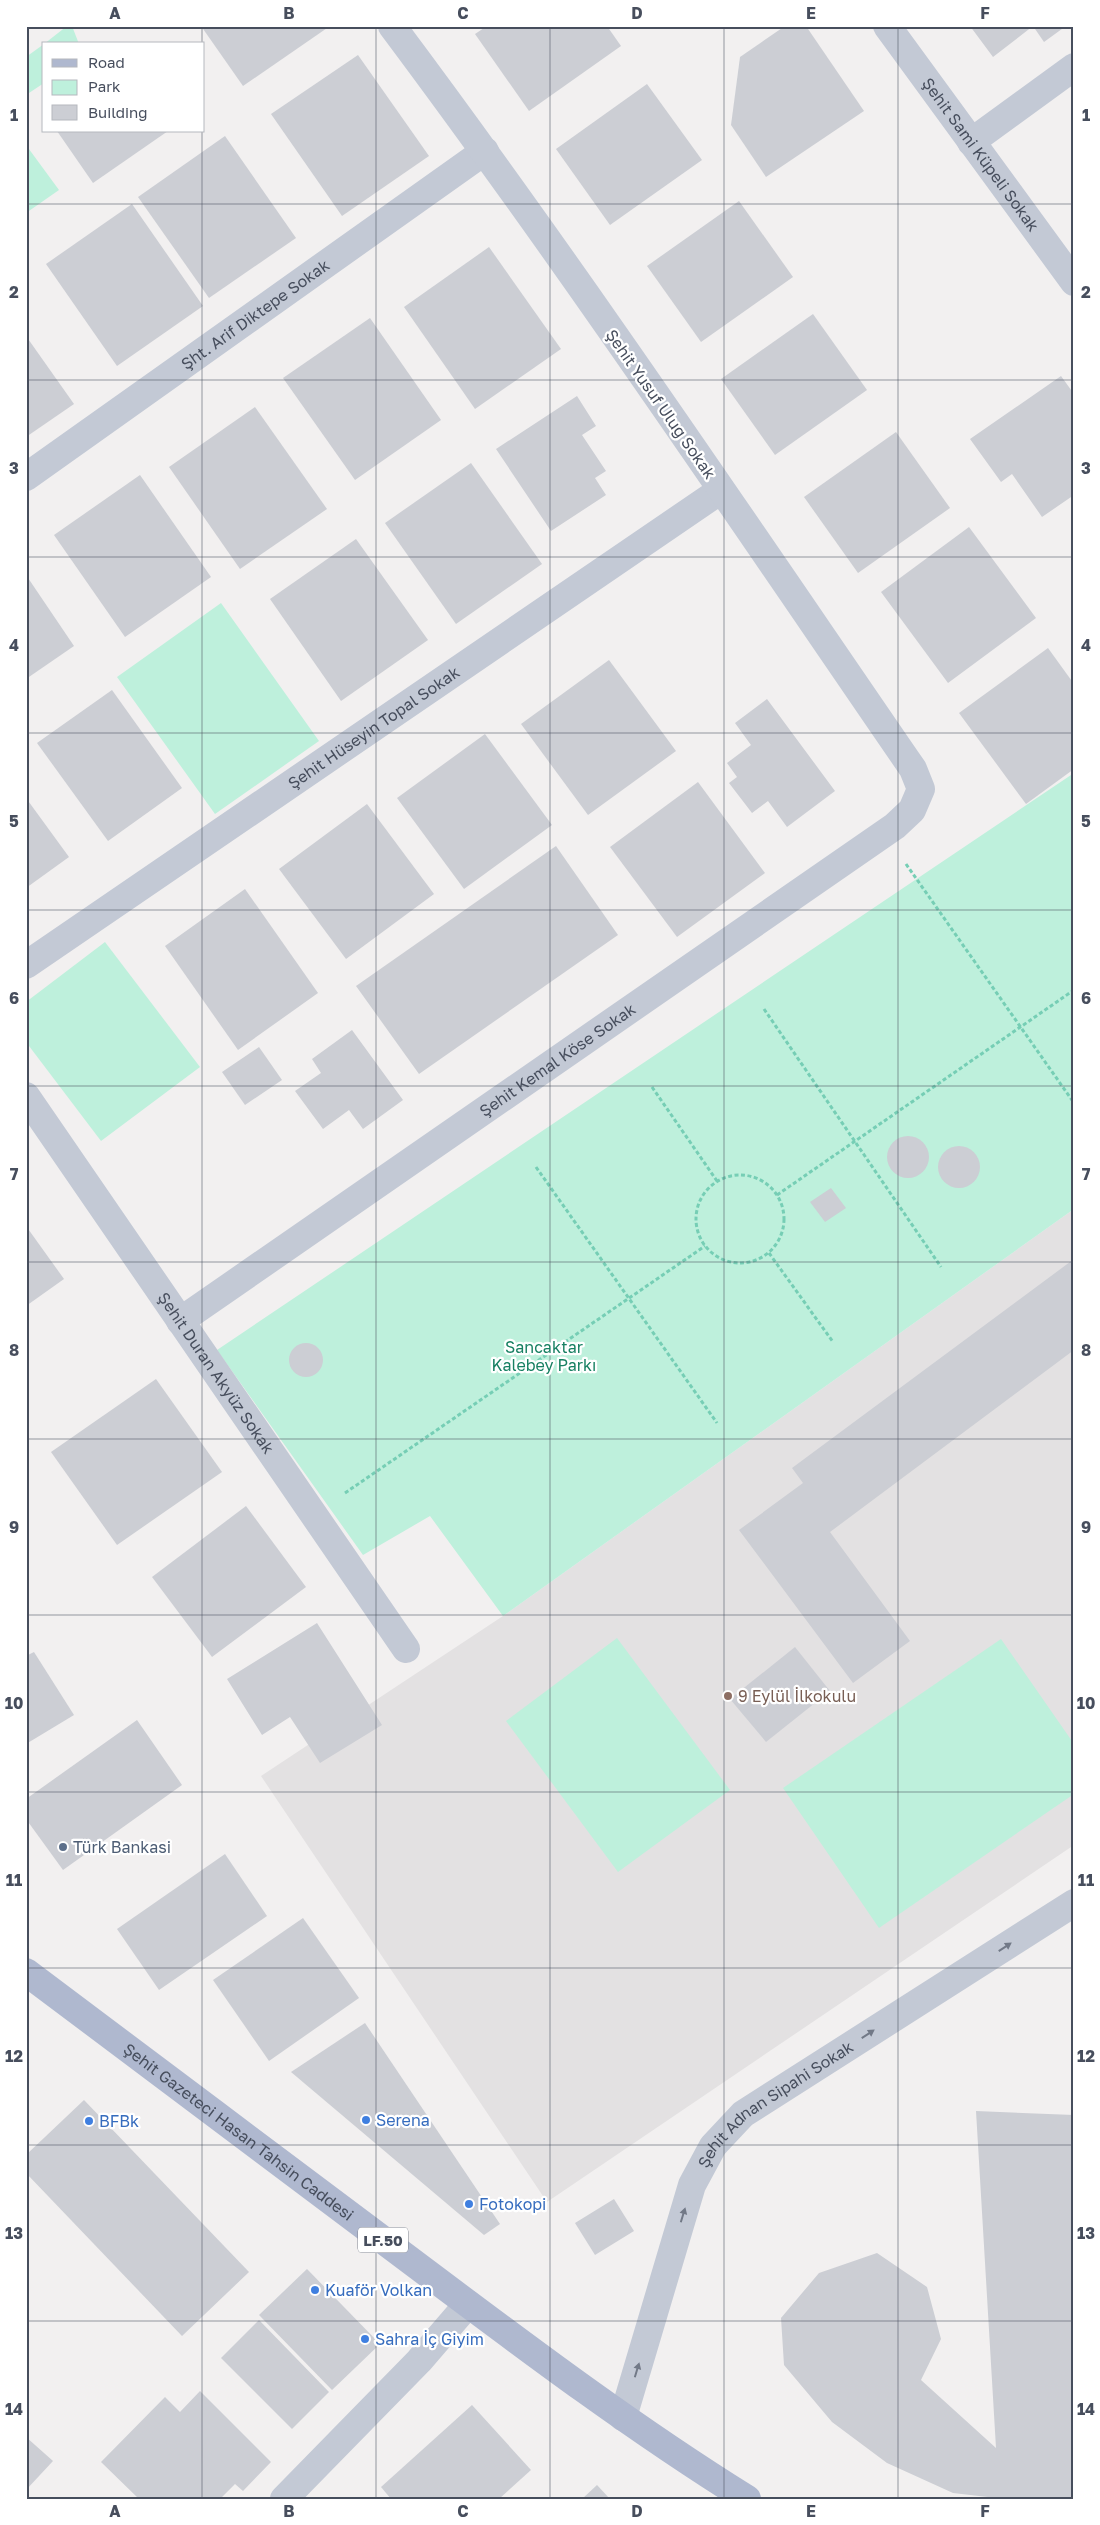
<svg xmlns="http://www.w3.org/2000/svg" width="1100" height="2525" font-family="'Golos Text',sans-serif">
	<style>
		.education { fill: #e3e1e2 }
		.green { fill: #bef0dc }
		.building { fill: #ccced4 }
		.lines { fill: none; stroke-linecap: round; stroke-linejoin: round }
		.path { stroke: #76ceb5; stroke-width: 3; stroke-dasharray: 4 2.5; stroke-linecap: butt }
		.street { stroke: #c3c9d5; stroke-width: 28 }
		.primary { stroke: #afb8cf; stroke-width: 28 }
		.oneway { fill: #727987 }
		.grid { fill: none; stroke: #474e5d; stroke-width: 1; stroke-opacity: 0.55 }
		.education-dot { fill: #8d6e63; stroke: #fff; stroke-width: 2 }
		.service-dot { fill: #5c6f8a; stroke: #fff; stroke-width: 2 }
		.shop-dot { fill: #3f7fe0; stroke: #fff; stroke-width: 2 }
		.labels { text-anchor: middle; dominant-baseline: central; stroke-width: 4.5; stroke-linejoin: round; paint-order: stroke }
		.shield { fill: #fff; stroke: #7e838e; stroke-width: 1 }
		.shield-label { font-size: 15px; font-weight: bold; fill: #474e5d }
		.street-label { font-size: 16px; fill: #474e5d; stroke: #fff }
		.park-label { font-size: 16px; fill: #178062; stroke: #fff }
		.education-label { font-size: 16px; fill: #785e54; stroke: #fff; text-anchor: start }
		.service-label { font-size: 16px; fill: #4e5e75; stroke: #fff; text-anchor: start }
		.shop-label { font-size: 16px; fill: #366cbe; stroke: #fff; text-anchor: start }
		.neatline { fill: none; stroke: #474e5d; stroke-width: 2 }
		.grid-label { font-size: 16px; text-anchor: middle; font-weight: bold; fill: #474e5d }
	</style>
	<rect width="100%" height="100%" fill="#f2f0f0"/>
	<polygon class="education" points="1074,1209 1074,1845 547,2202 261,1776 503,1616"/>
	<g class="green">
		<polygon points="67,26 72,26 79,44 44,44"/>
		<polygon points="44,44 44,83 26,95 26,57"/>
		<polygon points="26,145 59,190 26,213"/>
		<polygon points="221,603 319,741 215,814 117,677"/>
		<polygon points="1074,773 1074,1209 503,1616 430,1516 363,1555 217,1350"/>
		<polygon points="105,942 200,1067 101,1141 26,1042 26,1002"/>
		<polygon points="617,1638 730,1790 618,1872 506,1721"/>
		<polygon points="1001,1639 1074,1744 1074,1794 879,1928 783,1788"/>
	</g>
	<g class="building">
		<polygon points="201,26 330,26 243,86"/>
		<polygon points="487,26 607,26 621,46 529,111 475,34"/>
		<polygon points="785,26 806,26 864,111 766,177 731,125 740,57"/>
		<polygon points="970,26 1066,26 1044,42 1033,26 993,57"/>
		<polygon points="358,55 429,156 342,216 271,114"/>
		<polygon points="647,84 702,160 610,225 556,149"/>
		<polygon points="57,131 168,131 93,183"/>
		<polygon points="225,136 296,238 209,298 138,197"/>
		<polygon points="739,201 793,277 701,342 647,266"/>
		<polygon points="132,204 203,306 117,366 46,264"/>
		<polygon points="489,247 561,349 475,409 404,307"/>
		<polygon points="813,314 867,390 775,455 721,379"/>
		<polygon points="370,318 441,420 355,480 283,378"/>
		<polygon points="26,336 74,404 26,437"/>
		<polygon points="1061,376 1074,394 1074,495 1042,517 1012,474 1001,482 970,439"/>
		<polygon points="577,396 596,426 582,435 606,471 595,478 606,495 551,531 496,449"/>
		<polygon points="255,407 327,509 240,569 169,467"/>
		<polygon points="896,432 950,508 858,573 804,497"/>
		<polygon points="471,463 542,564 456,624 385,523"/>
		<polygon points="140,475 211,577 125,637 54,535"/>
		<polygon points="969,527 1036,618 948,683 881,592"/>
		<polygon points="356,539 428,640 341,701 270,599"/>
		<polygon points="26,575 74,646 26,679"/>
		<polygon points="1048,648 1074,684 1074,769 1026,804 959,713"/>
		<polygon points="609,660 676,751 588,815 521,724"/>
		<polygon points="112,690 182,788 108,841 37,743"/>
		<polygon points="767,699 835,791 787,827 768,801 752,813 729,783 737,777 727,763 751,745 735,723"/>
		<polygon points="485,734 552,825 464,889 397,798"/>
		<polygon points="698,782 765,873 677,937 610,847"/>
		<polygon points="26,798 69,857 26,888"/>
		<polygon points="367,804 434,894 346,959 279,869"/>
		<polygon points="556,846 618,935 419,1074 356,986"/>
		<polygon points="245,889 318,993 238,1050 165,946"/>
		<polygon points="352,1030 403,1100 363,1129 349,1110 323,1129 295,1091 321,1073 312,1059"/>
		<polygon points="259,1047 282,1080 245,1105 222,1072"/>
		<circle cx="908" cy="1157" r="21"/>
		<circle cx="959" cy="1167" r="21"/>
		<polygon points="831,1188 846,1208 825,1222 810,1202"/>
		<polygon points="26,1226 64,1279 26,1306"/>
		<polygon points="1074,1259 1074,1350 830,1532 910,1641 853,1683 739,1530 803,1483 792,1468"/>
		<circle cx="306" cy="1360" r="17"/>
		<polygon points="156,1379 222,1472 117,1545 51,1452"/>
		<polygon points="246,1506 306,1587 212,1657 152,1577"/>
		<polygon points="317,1623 382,1725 320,1763 290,1717 262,1735 227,1679"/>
		<polygon points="795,1647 830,1691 766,1742 730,1699"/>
		<polygon points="34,1652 74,1715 26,1744 26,1656"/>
		<polygon points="137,1720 182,1785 63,1870 26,1819 26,1799"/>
		<polygon points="225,1854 267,1916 159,1990 117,1929"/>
		<polygon points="303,1918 359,1998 269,2061 213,1980"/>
		<polygon points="365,2023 500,2224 484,2235 291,2072"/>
		<polygon points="84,2100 249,2272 182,2336 26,2173 26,2155"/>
		<polygon points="976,2111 1074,2115 1074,2499 1005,2499 953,2493 887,2463 832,2422 784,2365 781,2318 819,2273 877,2253 927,2287 941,2339 921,2380 996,2448"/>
		<polygon points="614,2199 634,2231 595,2255 575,2223"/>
		<polygon points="307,2269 380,2344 332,2390 259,2315"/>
		<polygon points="259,2320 329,2392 292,2429 221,2358"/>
		<polygon points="200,2391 271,2462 243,2491 235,2484 220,2499 139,2499 101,2462 165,2397 180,2412"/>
		<polygon points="472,2405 531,2470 499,2499 391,2499 381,2487"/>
		<polygon points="26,2437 53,2461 26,2490"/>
		<polygon points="597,2485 610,2499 582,2499"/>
	</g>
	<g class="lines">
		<g class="path">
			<polyline points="906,864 1074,1103"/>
			<polyline points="764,1009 941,1267"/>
			<polyline points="652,1087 717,1181"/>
			<polyline points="536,1167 717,1423"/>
			<circle cx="740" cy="1219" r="44"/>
			<polyline points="777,1195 1074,990"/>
			<polyline points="769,1253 833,1342"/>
			<polyline points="345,1493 705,1246"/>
		</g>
		<g class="street">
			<path id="s1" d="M887 26 1074 282"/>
			<polyline points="971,142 1074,67"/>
			<path id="s2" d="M26 477 485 151"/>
			<path id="s3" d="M26 965 721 490"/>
			<path id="s4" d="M26 1096 406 1649"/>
			<path id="s5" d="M180 1321 895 826 912 810 921 789 913 769C742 520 573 268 392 26"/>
			<path id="s6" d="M623 2417 692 2185 713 2146 743 2114 1074 1903"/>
			<polyline points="284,2499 419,2361 468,2304"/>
		</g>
		<path class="primary" id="s7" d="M26 1972C152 2066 277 2161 403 2255 515 2339 628 2425 747 2499"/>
	</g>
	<defs><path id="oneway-solid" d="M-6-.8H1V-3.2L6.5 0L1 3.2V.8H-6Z" transform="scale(1.25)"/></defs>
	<g class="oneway">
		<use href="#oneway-solid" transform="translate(1005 1947) rotate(-33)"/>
		<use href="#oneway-solid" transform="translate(868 2034) rotate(-33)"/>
		<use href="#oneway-solid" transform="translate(683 2215) rotate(-73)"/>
		<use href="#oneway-solid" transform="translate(637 2370) rotate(-73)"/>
	</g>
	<path class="grid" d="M202 26V44M376 26V2499M550 26V2499M724 26V2499M898 26V2499M202 131V2499M26 204H1074M26 380H1074M26 557H1074M26 733H1074M26 910H1074M26 1086H1074M26 1262H1074M26 1439H1074M26 1615H1074M26 1792H1074M26 1968H1074M26 2145H1074M26 2321H1074"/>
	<circle class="education-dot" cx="728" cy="1696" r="5"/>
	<circle class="service-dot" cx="63" cy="1847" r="5"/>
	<g class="shop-dot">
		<circle cx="366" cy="2120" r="5"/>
		<circle cx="89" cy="2121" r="5"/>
		<circle cx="469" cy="2204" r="5"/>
		<circle cx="315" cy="2290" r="5"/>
		<circle cx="365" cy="2339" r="5"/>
	</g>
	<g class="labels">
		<rect class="shield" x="358" y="2227.5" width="50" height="25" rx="4"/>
		<g class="shield-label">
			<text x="383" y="2240">LF.50</text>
		</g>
		<g class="street-label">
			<text stroke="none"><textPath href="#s1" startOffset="159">Şehit Sami Küpeli Sokak</textPath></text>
			<text stroke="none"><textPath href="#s2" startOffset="281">Şht. Arif Diktepe Sokak</textPath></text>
			<text transform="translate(661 404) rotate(55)">Şehit Yusuf Uluğ Sokak</text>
			<text stroke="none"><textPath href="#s3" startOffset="421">Şehit Hüseyin Topal Sokak</textPath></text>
			<text stroke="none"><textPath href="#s5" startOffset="459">Şehit Kemal Köse Sokak</textPath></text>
			<text stroke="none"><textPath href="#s4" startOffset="336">Şehit Duran Akyüz Sokak</textPath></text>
			<text stroke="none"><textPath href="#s6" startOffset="361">Şehit Adnan Sipahi Sokak</textPath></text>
			<text stroke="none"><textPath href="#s7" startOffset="266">Şehit Gazeteci Hasan Tahsin Caddesi</textPath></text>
		</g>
		<g class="park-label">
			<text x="544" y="1347">Sancaktar<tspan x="544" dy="18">Kalebey Parkı</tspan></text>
		</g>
		<g class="education-label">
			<text x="738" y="1696">9 Eylül İlkokulu</text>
		</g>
		<g class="service-label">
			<text x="73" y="1847">Türk Bankasi</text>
		</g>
		<g class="shop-label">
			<text x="376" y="2120">Serena</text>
			<text x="99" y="2121">BFBk</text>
			<text x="479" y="2204">Fotokopi</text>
			<text x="325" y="2290">Kuaför Volkan</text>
			<text x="375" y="2339">Sahra İç Giyim</text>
		</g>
	</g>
	<rect width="1100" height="2525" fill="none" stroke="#ffffff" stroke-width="55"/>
	<rect x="42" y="42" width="162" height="90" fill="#ffffff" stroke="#b5b8be"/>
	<rect x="52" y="59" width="25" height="8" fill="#afb8cf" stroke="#b5b8be"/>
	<text x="88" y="68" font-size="15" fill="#474e5d">Road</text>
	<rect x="52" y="80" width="25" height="15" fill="#bef0dc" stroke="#b5b8be"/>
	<text x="88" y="92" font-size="15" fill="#474e5d">Park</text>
	<rect x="52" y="105" width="25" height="15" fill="#ccced4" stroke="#b5b8be"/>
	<text x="88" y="118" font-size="15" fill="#474e5d">Building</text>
	<rect x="28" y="28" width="1044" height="2470" class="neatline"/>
	<g class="grid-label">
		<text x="115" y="19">A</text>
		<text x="289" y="19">B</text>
		<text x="463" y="19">C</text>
		<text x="637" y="19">D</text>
		<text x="811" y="19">E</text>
		<text x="985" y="19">F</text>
		<text x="14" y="121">1</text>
		<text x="1086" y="121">1</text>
		<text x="14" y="298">2</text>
		<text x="1086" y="298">2</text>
		<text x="14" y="474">3</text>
		<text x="1086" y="474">3</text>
		<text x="14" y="651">4</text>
		<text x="1086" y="651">4</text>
		<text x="14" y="827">5</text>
		<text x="1086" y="827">5</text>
		<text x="14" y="1004">6</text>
		<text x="1086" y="1004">6</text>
		<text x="14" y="1180">7</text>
		<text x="1086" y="1180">7</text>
		<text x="14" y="1356">8</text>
		<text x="1086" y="1356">8</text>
		<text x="14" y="1533">9</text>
		<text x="1086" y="1533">9</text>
		<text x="14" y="1709">10</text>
		<text x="1086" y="1709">10</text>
		<text x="14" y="1886">11</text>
		<text x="1086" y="1886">11</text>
		<text x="14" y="2062">12</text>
		<text x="1086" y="2062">12</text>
		<text x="14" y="2239">13</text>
		<text x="1086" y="2239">13</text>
		<text x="14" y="2415">14</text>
		<text x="1086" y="2415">14</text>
		<text x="115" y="2517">A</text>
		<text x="289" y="2517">B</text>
		<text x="463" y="2517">C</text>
		<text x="637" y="2517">D</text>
		<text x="811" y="2517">E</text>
		<text x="985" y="2517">F</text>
	</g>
</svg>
